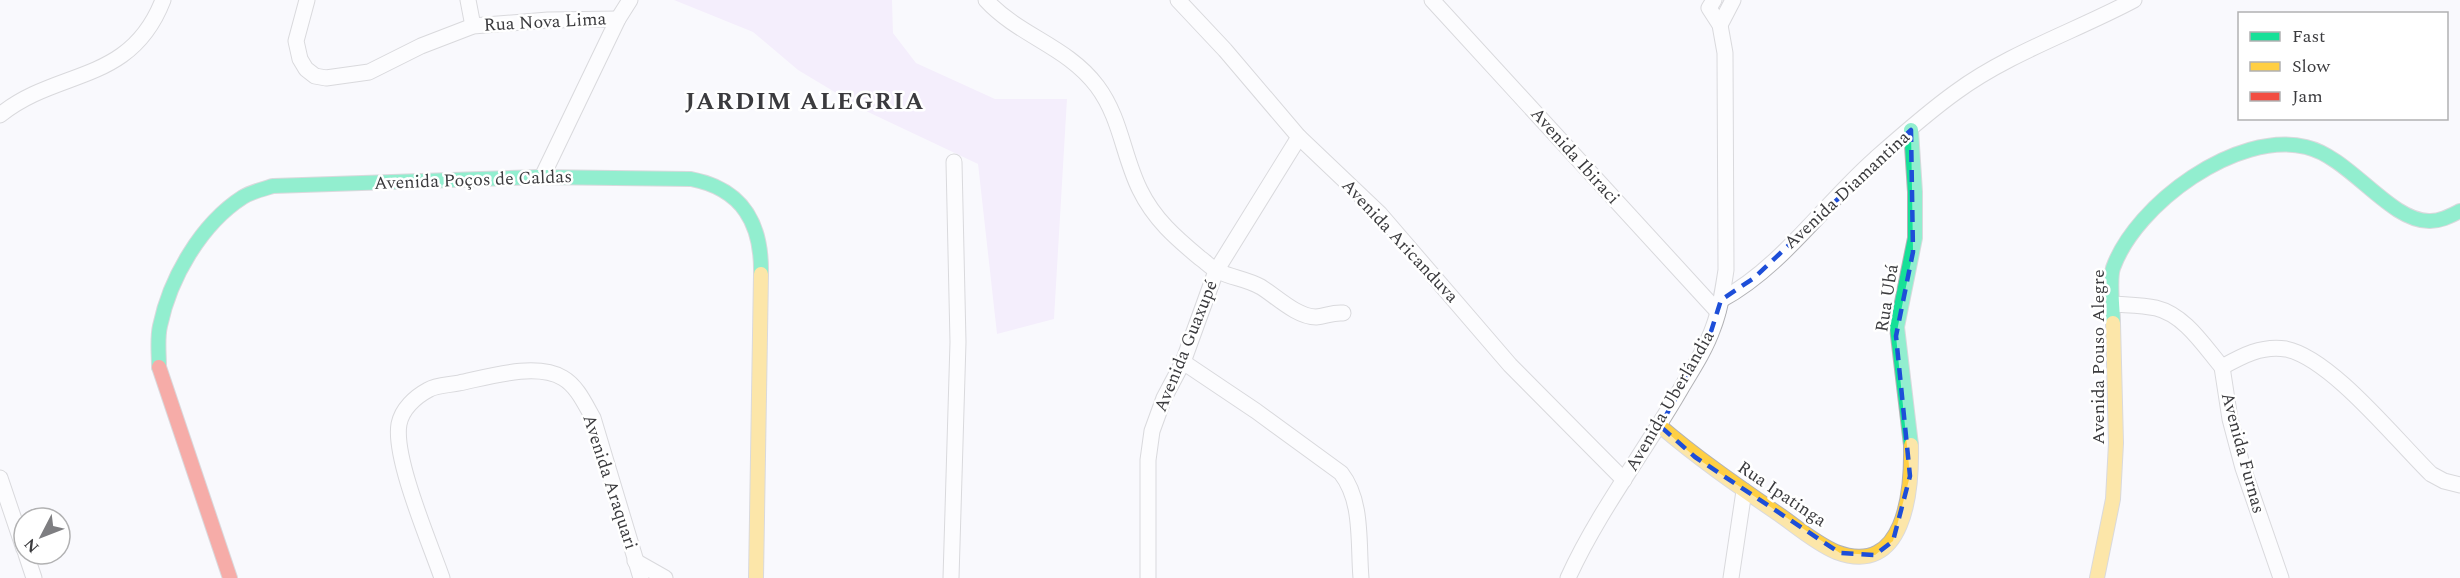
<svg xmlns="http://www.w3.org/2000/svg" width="2460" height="578" font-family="Spectral,serif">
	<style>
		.green { fill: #eee0fa }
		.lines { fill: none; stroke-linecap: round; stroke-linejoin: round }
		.street-casing { stroke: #b2b2b5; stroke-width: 17 }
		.fast-casing { stroke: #b2b2b5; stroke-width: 16 }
		.slow-casing { stroke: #b2b2b5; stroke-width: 16 }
		.jam-casing { stroke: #b2b2b5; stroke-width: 16 }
		.street { stroke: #fefeff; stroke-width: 15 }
		.fast { stroke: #16e098; stroke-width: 14 }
		.slow { stroke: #ffcf43; stroke-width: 14 }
		.jam { stroke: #f24e42; stroke-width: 14 }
		.marked { fill: none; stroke: #1d4ed8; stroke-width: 4.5; stroke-dasharray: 12 8; stroke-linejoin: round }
		.labels { text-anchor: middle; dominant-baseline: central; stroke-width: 5; stroke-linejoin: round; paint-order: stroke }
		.street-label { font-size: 18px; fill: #3b3b3e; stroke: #fff }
		.district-label { font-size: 24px; font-weight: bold; letter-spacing: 1.5px; fill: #3b3b3e; stroke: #fff }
	</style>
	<rect width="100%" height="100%" fill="#f9f9fd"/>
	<polygon class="green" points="674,0 892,0 893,33 916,63 995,99 1067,99 1054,319 997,334 978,164 868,112 798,70 753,32"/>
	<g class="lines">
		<defs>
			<g id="street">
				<polyline points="307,0 296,41 300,59 306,69 315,76 326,78 369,72 421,46 473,26 548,20 618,19"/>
				<polyline points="468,0 473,26"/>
				<path d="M986 0C1019 36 1067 46 1097 86 1121 118 1123 156 1140 190 1154 219 1176 238 1200 258 1206 262 1212 269 1218 271 1232 278 1247 279 1261 287 1277 297 1297 317 1316 317 1326 316 1333 312 1343 313"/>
				<polyline points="1178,0 1225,50 1299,137 1380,214 1510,365 1624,480"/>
				<polyline points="1432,0 1718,312"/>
				<polyline points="1720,25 1733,0"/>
				<path d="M0 115C58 68 130 85 163 0"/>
				<polyline points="543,175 618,19 630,0"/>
				<path d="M1721 300C1782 267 1824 204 1875 159 1901 136 1928 112 1956 92 2009 53 2076 31 2134 0"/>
				<path d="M2114 304C2127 305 2143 305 2156 308 2185 315 2204 346 2222 367"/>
				<path d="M1183 362 1256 411 1341 473C1363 501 1358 543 1361 578"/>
				<path d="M2222 367C2242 356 2262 345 2286 349 2331 358 2397 441 2431 474L2444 481 2460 485"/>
				<polyline points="2222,367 2230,419 2243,468 2281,578"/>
				<polyline points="0,478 24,549"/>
				<polyline points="26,554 34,578"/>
				<polyline points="635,561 665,578"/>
				<path d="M442 578C430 543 393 458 399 424 402 409 415 397 428 390 436 385 449 385 459 383 488 377 536 362 563 378 577 386 585 404 593 418L641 578"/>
				<polyline points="951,578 958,342 954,162"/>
				<polyline points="1148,578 1148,460 1152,431 1164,398 1183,362 1216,271 1299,137"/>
				<path d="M1568 578C1599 510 1646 450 1683 385 1694 367 1706 348 1713 328 1720 310 1723 290 1726 270L1725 53 1720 25 1709 8 1714 0"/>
				<polyline points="1731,578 1744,491"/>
			</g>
			<g id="fast">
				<polyline points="1911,130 1915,192 1915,238 1897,327 1911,445"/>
				<path d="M2113 323C2113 308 2109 281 2113 268 2136 204 2237 130 2306 147 2350 157 2390 222 2430 221 2441 221 2450 216 2460 211"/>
				<path d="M159 367C159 354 157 339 160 326 170 278 201 224 243 197 251 192 263 189 273 186L539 177 691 179C743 189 762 224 761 274"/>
			</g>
			<g id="slow">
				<path d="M1660 426C1696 457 1735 484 1774 511 1795 525 1813 542 1836 552 1905 578 1912 491 1911 445"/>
				<polyline points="756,578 761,274"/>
				<polyline points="2097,578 2113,499 2116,443 2113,323"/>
			</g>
			<polyline id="jam" points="159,367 230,578"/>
		</defs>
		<use href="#street" class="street-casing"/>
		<use href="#fast" class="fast-casing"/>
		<use href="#slow" class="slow-casing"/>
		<use href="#jam" class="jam-casing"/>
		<use href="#street" class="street"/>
		<use href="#fast" class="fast"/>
		<use href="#slow" class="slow"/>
		<use href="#jam" class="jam"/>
	</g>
	<path d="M0 0H2460V578H0ZM1911 130 1913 252 1896 336 1910 476 1893 541 1875 555 1840 553 1695 457 1660 426 1708 341 1721 300 1754 278Z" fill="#f9f9fd" fill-opacity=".55" fill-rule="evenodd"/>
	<path class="marked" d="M1911 130 1913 252 1896 336 1910 476 1893 541 1875 555 1840 553 1695 457 1660 426 1708 341 1721 300 1754 278Z"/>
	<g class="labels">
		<g class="street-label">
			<text transform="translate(545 22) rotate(-3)">Rua Nova Lima</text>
			<text transform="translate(1575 156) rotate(48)">Avenida Ibiraci</text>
			<text transform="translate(473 180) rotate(-2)">Avenida Poços de Caldas</text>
			<text transform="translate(1847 190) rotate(-43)">Avenida Diamantina</text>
			<text transform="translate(1400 241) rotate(47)">Avenida Aricanduva</text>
			<text transform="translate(1887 298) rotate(-81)">Rua Ubá</text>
			<text transform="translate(1186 346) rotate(-68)">Avenida Guaxupé</text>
			<text transform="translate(2098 357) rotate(-90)">Avenida Pouso Alegre</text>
			<text transform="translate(1670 401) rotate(-60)">Avenida Uberlândia</text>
			<text transform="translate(2243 453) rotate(75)">Avenida Furnas</text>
			<text transform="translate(610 482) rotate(72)">Avenida Araquari</text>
			<text transform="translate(1782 494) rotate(34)">Rua Ipatinga</text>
		</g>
		<g class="district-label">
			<text x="805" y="102">JARDIM ALEGRIA</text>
		</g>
	</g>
	<rect x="2238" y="12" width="210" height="108" fill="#ffffff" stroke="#b1b1b2" stroke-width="1.5"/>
	<rect x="2250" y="32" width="30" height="9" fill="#16e098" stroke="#b1b1b2" stroke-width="1.5"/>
	<text x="2292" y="42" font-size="18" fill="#3b3b3e">Fast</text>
	<rect x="2250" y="62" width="30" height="9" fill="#ffcf43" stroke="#b1b1b2" stroke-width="1.5"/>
	<text x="2292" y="72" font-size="18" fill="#3b3b3e">Slow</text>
	<rect x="2250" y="92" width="30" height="9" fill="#f24e42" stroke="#b1b1b2" stroke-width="1.5"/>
	<text x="2292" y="102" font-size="18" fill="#3b3b3e">Jam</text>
	<g transform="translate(42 536) rotate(228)"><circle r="28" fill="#ffffff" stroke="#b1b1b2" stroke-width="1.5"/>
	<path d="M0-4.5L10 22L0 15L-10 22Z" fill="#7e7e81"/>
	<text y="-9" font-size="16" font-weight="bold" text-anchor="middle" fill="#3b3b3e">N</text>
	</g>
</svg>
